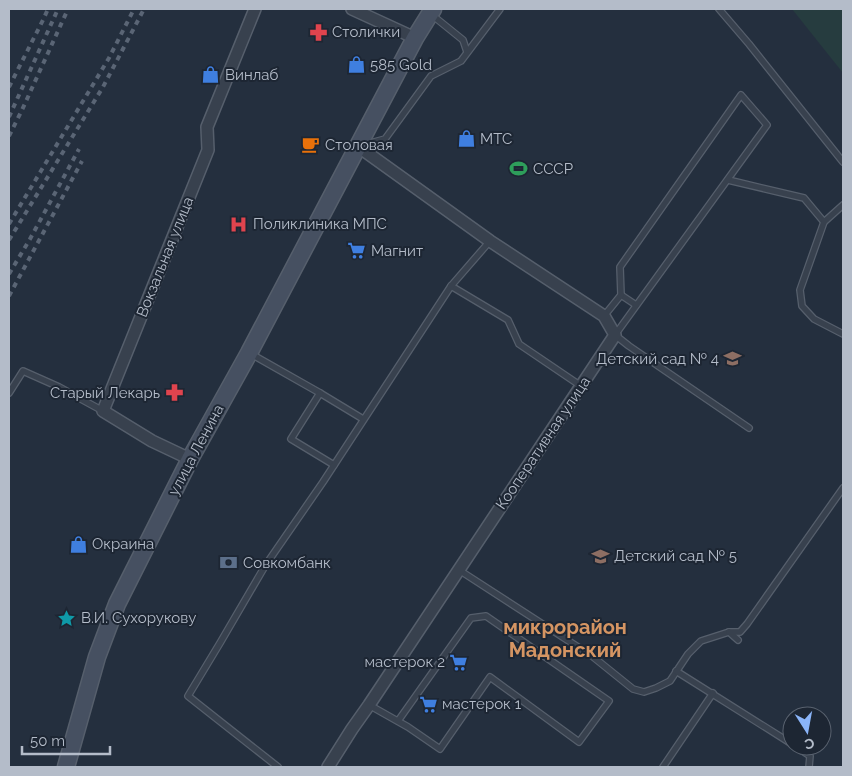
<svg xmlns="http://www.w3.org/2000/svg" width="852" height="776" font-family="Raleway,sans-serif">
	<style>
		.green { fill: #263c3f }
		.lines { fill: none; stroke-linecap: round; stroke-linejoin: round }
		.service-casing { stroke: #565f6c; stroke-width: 8 }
		.minor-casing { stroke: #565f6c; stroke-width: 14 }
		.secondary-casing { stroke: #565f6c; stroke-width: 19 }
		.service { stroke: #38414e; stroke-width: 5.5 }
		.minor { stroke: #38414e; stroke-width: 11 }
		.secondary { stroke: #465061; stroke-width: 16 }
		.rail { stroke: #5a6575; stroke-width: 4; stroke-dasharray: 5 5; stroke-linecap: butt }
		.labels { text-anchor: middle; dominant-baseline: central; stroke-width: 4; stroke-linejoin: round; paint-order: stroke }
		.poi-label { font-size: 15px; fill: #b4bcc9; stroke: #1d2633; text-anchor: start }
		.street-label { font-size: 15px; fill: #b4bcc9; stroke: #1d2633 }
		.district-label { font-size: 20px; font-weight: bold; fill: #d59563; stroke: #1d2633 }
	</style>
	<rect width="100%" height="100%" fill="#242f3e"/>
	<polygon class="green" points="792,9 843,9 843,73"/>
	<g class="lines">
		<defs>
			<g id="service">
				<polyline points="719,9 749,44 843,162"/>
				<polyline points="432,15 463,40 467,52"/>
				<polyline points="363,145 385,139 431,76 461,61 500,9"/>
				<polyline points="728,180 804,198 824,222"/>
				<polyline points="843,205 824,222 800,290 802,306 814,319 843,334"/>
				<polyline points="451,286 508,320 519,344 581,386"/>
				<polyline points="621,295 636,305"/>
				<polyline points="604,316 621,295 620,267 741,95 767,125 615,335 629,346 749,428"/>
				<polyline points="251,354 320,393 363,419"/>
				<polyline points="9,393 23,371 59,387 103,411"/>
				<polyline points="320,393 291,439 334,465"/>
				<polyline points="459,570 592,656 633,689 644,692 656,688 670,681 688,654 701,641 729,632 738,640"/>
				<polyline points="729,632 740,632 747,624 843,488"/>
				<polyline points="676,671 792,744"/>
				<polyline points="369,705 408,727 440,749 490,677 579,742 609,701 486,616 471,618 398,721"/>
				<polyline points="795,746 810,756 809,767"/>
				<polyline points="278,767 188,696 220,643 265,566 323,482 451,286 490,241"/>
				<polyline points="663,767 713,693"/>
			</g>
			<g id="minor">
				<polyline points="352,9 415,38"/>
				<polyline points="190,459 152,441 103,411 208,150 207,127 255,9"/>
				<polyline points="328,767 352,729 369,705 615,335 604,316 490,241 359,147"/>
			</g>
			<polyline id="secondary" points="66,767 97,657 117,604 190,459 249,353 415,38 433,9"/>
		</defs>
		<use href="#service" class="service-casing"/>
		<use href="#minor" class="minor-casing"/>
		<use href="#secondary" class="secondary-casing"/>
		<use href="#service" class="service"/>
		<use href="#minor" class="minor"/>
		<use href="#secondary" class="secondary"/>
		<g class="rail">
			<polyline points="9,87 43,20 48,9"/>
			<polyline points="9,117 58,9"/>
			<polyline points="9,136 22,110 68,9"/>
			<polyline points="9,224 109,58 134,9"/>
			<polyline points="9,240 103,87 144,9"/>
			<polyline points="9,274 30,239 79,149"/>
			<polyline points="9,296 82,161"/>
		</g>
	</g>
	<defs>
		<symbol id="pharmacy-bare" viewBox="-9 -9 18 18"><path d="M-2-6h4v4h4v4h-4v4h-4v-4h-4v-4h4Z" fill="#e0444e" stroke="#1d2633" stroke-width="2.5" paint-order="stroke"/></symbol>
		<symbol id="shop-bare" viewBox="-9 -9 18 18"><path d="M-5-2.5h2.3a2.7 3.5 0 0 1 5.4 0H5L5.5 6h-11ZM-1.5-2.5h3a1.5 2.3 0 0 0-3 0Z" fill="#3f7fe0" stroke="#1d2633" stroke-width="2.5" paint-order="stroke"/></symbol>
		<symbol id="cafe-bare" viewBox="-9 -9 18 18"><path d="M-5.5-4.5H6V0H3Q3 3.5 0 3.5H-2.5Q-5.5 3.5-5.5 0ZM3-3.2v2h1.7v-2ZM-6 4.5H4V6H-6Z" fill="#e8710a" stroke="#1d2633" stroke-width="2.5" paint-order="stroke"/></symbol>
		<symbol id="stadium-bare" viewBox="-9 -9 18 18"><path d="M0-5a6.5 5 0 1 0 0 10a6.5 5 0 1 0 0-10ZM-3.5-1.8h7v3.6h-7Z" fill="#2e9e5b" stroke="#1d2633" stroke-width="2.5" paint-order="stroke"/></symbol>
		<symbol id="hospital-bare" viewBox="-9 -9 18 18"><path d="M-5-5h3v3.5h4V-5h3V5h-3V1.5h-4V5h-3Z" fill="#e0444e" stroke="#1d2633" stroke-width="2.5" paint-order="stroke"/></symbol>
		<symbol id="supermarket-bare" viewBox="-9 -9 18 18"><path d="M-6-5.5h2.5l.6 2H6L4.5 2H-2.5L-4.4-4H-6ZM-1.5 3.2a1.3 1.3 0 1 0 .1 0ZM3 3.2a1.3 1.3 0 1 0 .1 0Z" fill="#3f7fe0" stroke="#1d2633" stroke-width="2.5" paint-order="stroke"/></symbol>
		<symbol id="school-bare" viewBox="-9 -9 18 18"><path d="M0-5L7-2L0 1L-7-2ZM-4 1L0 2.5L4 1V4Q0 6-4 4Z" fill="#8d6e63" stroke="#1d2633" stroke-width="2.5" paint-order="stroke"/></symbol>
		<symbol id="bank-bare" viewBox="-9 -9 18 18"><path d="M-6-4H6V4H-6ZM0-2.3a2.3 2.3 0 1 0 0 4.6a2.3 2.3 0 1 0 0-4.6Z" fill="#5c6f8a" stroke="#1d2633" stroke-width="2.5" paint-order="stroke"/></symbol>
		<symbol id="sight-bare" viewBox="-9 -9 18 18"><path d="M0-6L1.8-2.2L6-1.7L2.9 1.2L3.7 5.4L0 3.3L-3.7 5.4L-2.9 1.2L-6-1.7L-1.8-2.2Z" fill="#0f9aa8" stroke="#1d2633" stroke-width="2.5" paint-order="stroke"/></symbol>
	</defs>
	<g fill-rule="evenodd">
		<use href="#pharmacy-bare" x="306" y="20" width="25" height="25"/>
		<use href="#shop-bare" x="344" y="52" width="25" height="25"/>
		<use href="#shop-bare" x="198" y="62" width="25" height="25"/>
		<use href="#shop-bare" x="454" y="126" width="25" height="25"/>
		<use href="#cafe-bare" x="298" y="132" width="25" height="25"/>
		<use href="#stadium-bare" x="506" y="156" width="25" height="25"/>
		<use href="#hospital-bare" x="226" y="212" width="25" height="25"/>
		<use href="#supermarket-bare" x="344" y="238" width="25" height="25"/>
		<use href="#school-bare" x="720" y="346" width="25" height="25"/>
		<use href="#pharmacy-bare" x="162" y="380" width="25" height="25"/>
		<use href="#shop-bare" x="66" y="532" width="25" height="25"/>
		<use href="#school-bare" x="588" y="544" width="25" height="25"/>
		<use href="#bank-bare" x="216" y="550" width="25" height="25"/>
		<use href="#sight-bare" x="54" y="606" width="25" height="25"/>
		<use href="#supermarket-bare" x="446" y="650" width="25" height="25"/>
		<use href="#supermarket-bare" x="416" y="692" width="25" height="25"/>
	</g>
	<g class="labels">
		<g class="poi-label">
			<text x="332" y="32">Столички</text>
			<text x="370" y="65">585 Gold</text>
			<text x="225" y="75">Винлаб</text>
			<text x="480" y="139">МТС</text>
			<text x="325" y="145">Столовая</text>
			<text x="533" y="169">СССР</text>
			<text x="253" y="224">Поликлиника МПС</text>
			<text x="371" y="251">Магнит</text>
			<text x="719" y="359" text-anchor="end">Детский сад № 4</text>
			<text x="160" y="393" text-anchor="end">Старый Лекарь</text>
			<text x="92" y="544">Окраина</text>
			<text x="614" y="556">Детский сад № 5</text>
			<text x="243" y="563">Совкомбанк</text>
			<text x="81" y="618">В.И. Сухорукову</text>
			<text x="445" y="662" text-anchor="end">мастерок 2</text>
			<text x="442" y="704">мастерок 1</text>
		</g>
		<g class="street-label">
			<text transform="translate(165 257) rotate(-68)">Вокзальная улица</text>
			<text transform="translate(543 443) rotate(-56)">Кооперативная улица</text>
			<text transform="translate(196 450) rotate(-62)">улица Ленина</text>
		</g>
		<g class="district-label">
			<text x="565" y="627">микрорайон<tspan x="565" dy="23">Мадонский</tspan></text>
		</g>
	</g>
	<rect width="852" height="776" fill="none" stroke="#b4bcc9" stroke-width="20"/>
	<g transform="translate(807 731) rotate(169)"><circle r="24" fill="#1d2633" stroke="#59626f"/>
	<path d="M0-4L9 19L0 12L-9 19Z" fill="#8ab4f8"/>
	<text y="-8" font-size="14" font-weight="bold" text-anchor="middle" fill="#b4bcc9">С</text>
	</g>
	<path d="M22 746v8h88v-8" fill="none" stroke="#b4bcc9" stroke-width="2.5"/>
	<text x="30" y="746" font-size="15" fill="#b4bcc9" stroke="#1d2633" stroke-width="4" paint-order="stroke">50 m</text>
</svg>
